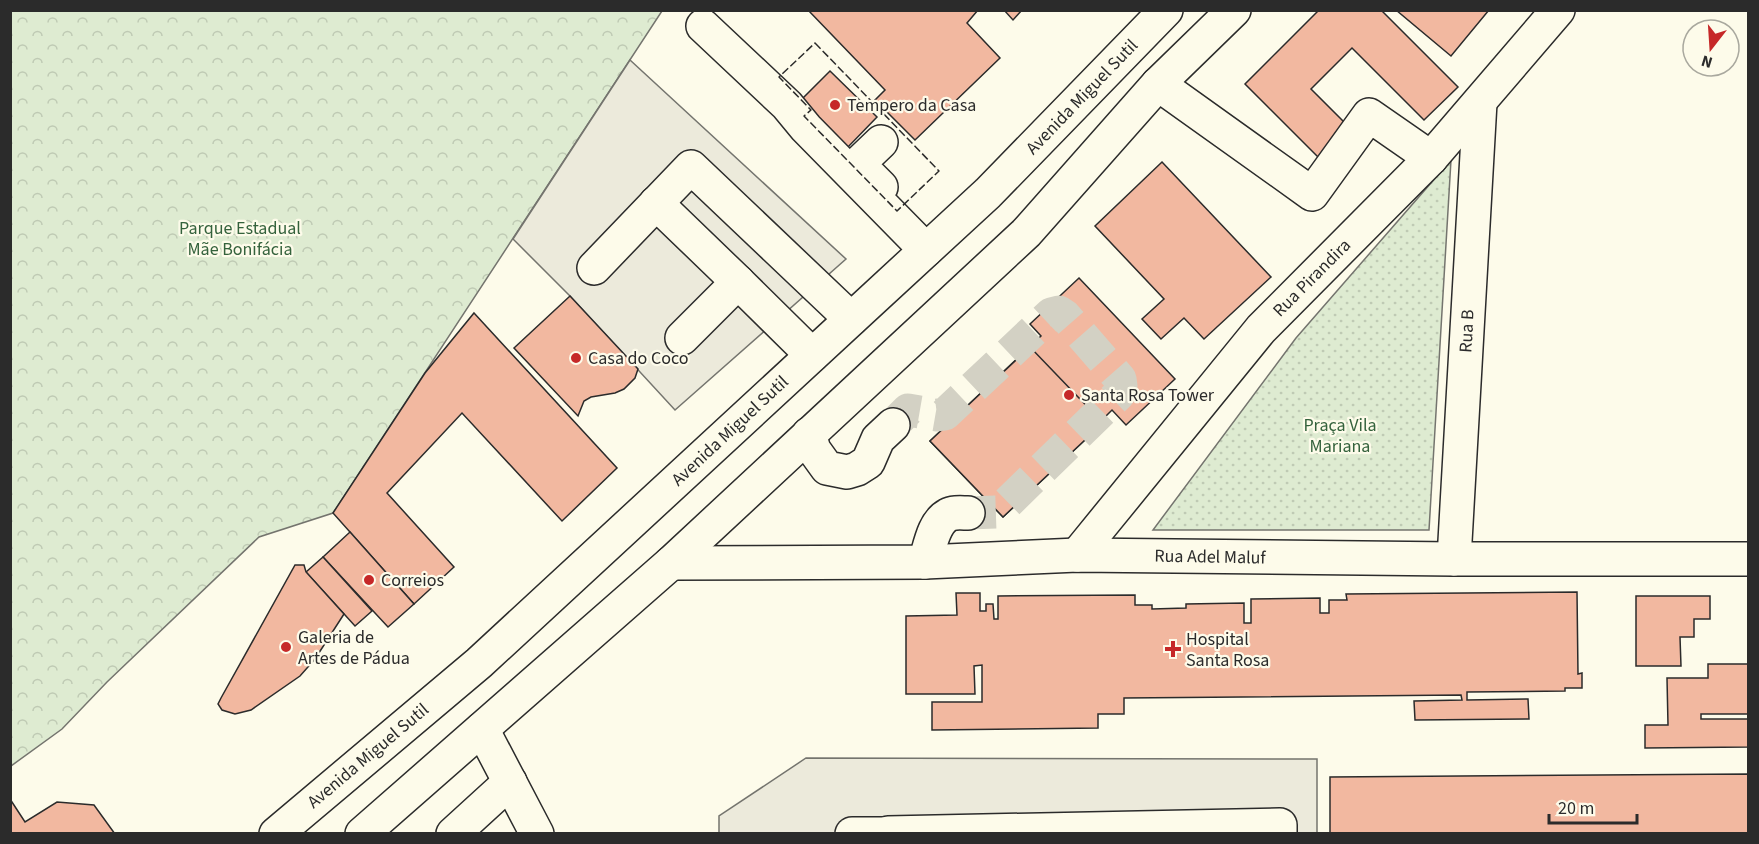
<svg xmlns="http://www.w3.org/2000/svg" width="1759" height="844" font-family="'Source Sans 3',sans-serif">
	<style>
		.grass { fill: url(#grass-dots); stroke: #74746e; stroke-width: 1.5 }
		.forest { fill: url(#forest-crowns); stroke: #74746e; stroke-width: 1.5 }
		.parking { fill: #eceadb; stroke: #74746e; stroke-width: 1.5 }
		.building { fill: #f2b8a0; stroke: #2b2b2b; stroke-width: 1.5 }
		.lines { fill: none; stroke-linecap: round; stroke-linejoin: round }
		.minor-tunnel { stroke: #d3d1c4; stroke-width: 33; stroke-dasharray: 33 16; stroke-linecap: butt }
		.minor-casing { stroke: #2b2b2b; stroke-width: 36 }
		.highway-casing { stroke: #2b2b2b; stroke-width: 36 }
		.minor { stroke: #fdfbea; stroke-width: 33 }
		.highway { stroke: #fdfbea; stroke-width: 33 }
		.fence { stroke: #2b2b2b; stroke-width: 1.5; stroke-dasharray: 8 3; stroke-linecap: butt }
		.poi-dot { fill: #c62828; stroke: #fdfbea; stroke-width: 2 }
		.labels { text-anchor: middle; dominant-baseline: central; stroke-width: 4.5; stroke-linejoin: round; paint-order: stroke }
		.street-label { font-size: 18px; fill: #2b2b2b; stroke: #fdfbea }
		.poi-label { font-size: 18px; fill: #2b2b2b; stroke: #fdfbea; text-anchor: start }
		.park-label { font-size: 18px; fill: #34623c; stroke: #fdfbea }
	</style>
	<defs>
		<pattern id="grass-dots" width="8" height="8" patternUnits="userSpaceOnUse" patternTransform="scale(1.5)"><rect width="8" height="8" fill="#deebd1"/><path d="M2 2h.1M6 6h.1" fill="none" stroke="#bfcab4" stroke-width="1.8" stroke-linecap="round"/></pattern>
		<pattern id="forest-crowns" width="20" height="18" patternUnits="userSpaceOnUse" patternTransform="scale(1.5)"><rect width="20" height="18" fill="#deebd1"/><path d="M2 6a3 3 0 1 1 6 0M12 15a3 3 0 1 1 6 0" fill="none" stroke="#bfcab4"/></pattern>
	</defs>
	<rect width="100%" height="100%" fill="#fdfbea"/>
	<polygon class="grass" points="1451,160 1429,530 1153,530 1296,338"/>
	<polygon class="forest" points="11,10 662,11 333,513 259,537 107,682 62,729 11,766"/>
	<g class="parking">
		<polygon points="630,60 846,259 675,410 570,296 513,239"/>
		<polygon points="806,758 1317,759 1317,833 719,834 719,816"/>
	</g>
	<g class="building">
		<polygon points="808,10 978,10 967,23 1000,58 915,140 875,100 885,90"/>
		<polygon points="1004,10 1022,10 1013,20"/>
		<polygon points="1319,10 1381,10 1458,87 1424,120 1352,48 1311,89 1350,128 1319,158 1245,84"/>
		<polygon points="1396,10 1489,10 1451,56"/>
		<polygon points="830,71 877,117 848,147 801,100"/>
		<polygon points="1162,162 1271,277 1204,339 1184,318 1161,339 1142,319 1164,299 1095,226"/>
		<polygon points="1079,278 1175,379 1126,425 1112,410 1101,421 1103,423 1003,517 930,441 1041,336 1030,324"/>
		<polygon points="570,296 638,369 635,378 624,389 615,393 591,397 584,401 578,416 514,348"/>
		<polygon points="474,313 617,468 562,521 462,413 387,493 454,567 414,604 333,513 425,373"/>
		<polygon points="1030,347 1103,423 1003,517 930,441"/>
		<polygon points="350,532 414,604 388,627 323,557"/>
		<polygon points="323,557 372,611 355,626 306,572"/>
		<polygon points="295,565 304,565 306,572 344,614 315,659 300,676 251,710 235,714 222,710 218,704 221,698"/>
		<polygon points="1577,592 1578,674 1582,673 1582,688 1565,688 1565,691 1467,692 1467,700 1528,699 1529,719 1415,720 1414,701 1462,700 1461,695 1124,698 1124,714 1098,714 1098,728 932,730 932,702 982,702 982,665 974,666 975,694 906,694 906,616 957,615 956,593 980,593 980,611 986,611 986,604 993,604 994,619 998,619 998,596 1135,595 1135,605 1152,605 1152,609 1186,608 1186,604 1244,603 1244,623 1251,623 1251,599 1320,598 1320,613 1329,613 1329,600 1347,600 1346,594"/>
		<polygon points="1636,596 1710,596 1710,619 1694,619 1694,637 1680,637 1681,666 1636,666"/>
		<polygon points="1708,664 1748,664 1748,714 1701,714 1701,719 1748,719 1748,747 1645,748 1645,725 1668,725 1667,678 1708,678"/>
		<polygon points="1748,774 1748,834 1330,834 1330,777"/>
		<polygon points="10,799 25,822 57,802 94,805 115,834 10,834"/>
	</g>
	<g class="lines">
		<polyline class="minor-tunnel" points="893,425 908,410 937,415 945,414 1051,314 1059,312 1065,316 1120,379 1121,386 1119,394 998,512 968,513"/>
		<defs>
			<g id="minor">
				<polyline points="703,26 787,105 806,128 926,250"/>
				<polyline points="1158,84 1312,194 1369,115 1431,158"/>
				<polyline points="881,187 858,164 881,142"/>
				<polyline points="656,203 738,282"/>
				<polyline points="594,268 691,167 851,319"/>
				<polyline points="682,338 738,282 812,355"/>
				<polyline points="809,434 814,450 827,468 847,472 857,469 868,462 878,439 893,425"/>
				<polyline points="1077,555 1261,329 1431,158 1558,10"/>
				<polyline points="1454,559 1480,102"/>
				<path d="M925 562C930 547 933 523 948 515 953 512 962 513 968 513"/>
				<polyline points="671,563 925,562 1077,555 1454,559 1748,559"/>
				<polyline points="482,729 537,834"/>
				<polyline points="888,833 1280,825 1280,834"/>
				<polyline points="453,834 510,782"/>
				<polyline points="852,834 888,834"/>
			</g>
			<g id="highway">
				<polyline points="276,834 479,663 872,300 988,193 1166,10"/>
				<polyline points="362,834 671,563 1026,233 1158,84 1234,10"/>
			</g>
		</defs>
		<use href="#minor" class="minor-casing"/>
		<use href="#highway" class="highway-casing"/>
		<use href="#minor" class="minor"/>
		<use href="#highway" class="highway"/>
		<polygon class="fence" points="815,43 939,171 897,211 804,116 811,110 779,77"/>
	</g>
	<g class="poi-dot">
		<circle cx="835" cy="105" r="6"/>
		<circle cx="576" cy="358" r="6"/>
		<circle cx="1069" cy="395" r="6"/>
		<circle cx="369" cy="580" r="6"/>
		<circle cx="286" cy="647" r="6"/>
		<path d="M1170 640h6v6h6v6h-6v6h-6v-6h-6v-6h6z"/>
	</g>
	<g class="labels">
		<g class="street-label">
			<text transform="translate(1082 97) rotate(-46)">Avenida Miguel Sutil</text>
			<text transform="translate(1312 278) rotate(-45)">Rua Pirandira</text>
			<text transform="translate(1467 331) rotate(-87)">Rua B</text>
			<text transform="translate(730 431) rotate(-43)">Avenida Miguel Sutil</text>
			<text transform="translate(1210 557) rotate(1)">Rua Adel Maluf</text>
			<text transform="translate(368 756) rotate(-40)">Avenida Miguel Sutil</text>
		</g>
		<g class="poi-label">
			<text x="847" y="105">Tempero da Casa</text>
			<text x="588" y="358">Casa do Coco</text>
			<text x="1081" y="395">Santa Rosa Tower</text>
			<text x="381" y="580">Correios</text>
			<text x="298" y="637">Galeria de<tspan x="298" dy="21">Artes de Pádua</tspan></text>
			<text x="1186" y="639">Hospital<tspan x="1186" dy="21">Santa Rosa</tspan></text>
		</g>
		<g class="park-label">
			<text x="240" y="228">Parque Estadual<tspan x="240" dy="21">Mãe Bonifácia</tspan></text>
			<text x="1340" y="425">Praça Vila<tspan x="1340" dy="21">Mariana</tspan></text>
		</g>
	</g>
	<rect width="1759" height="844" fill="none" stroke="#2b2b2b" stroke-width="24"/>
	<g transform="translate(1711 48) rotate(197)"><circle r="28" fill="#fdfbea" stroke="#a9a89e" stroke-width="1.5"/>
	<path d="M0-4.5L10 22L0 15L-10 22Z" fill="#c62828"/>
	<text y="-9" font-size="16" font-weight="bold" text-anchor="middle" fill="#2b2b2b">N</text>
	</g>
	<path d="M1549 814v9h88v-9" fill="none" stroke="#2b2b2b" stroke-width="3"/>
	<text x="1558" y="814" font-size="18" fill="#2b2b2b" stroke="#fdfbea" stroke-width="4.5" paint-order="stroke">20 m</text>
</svg>
